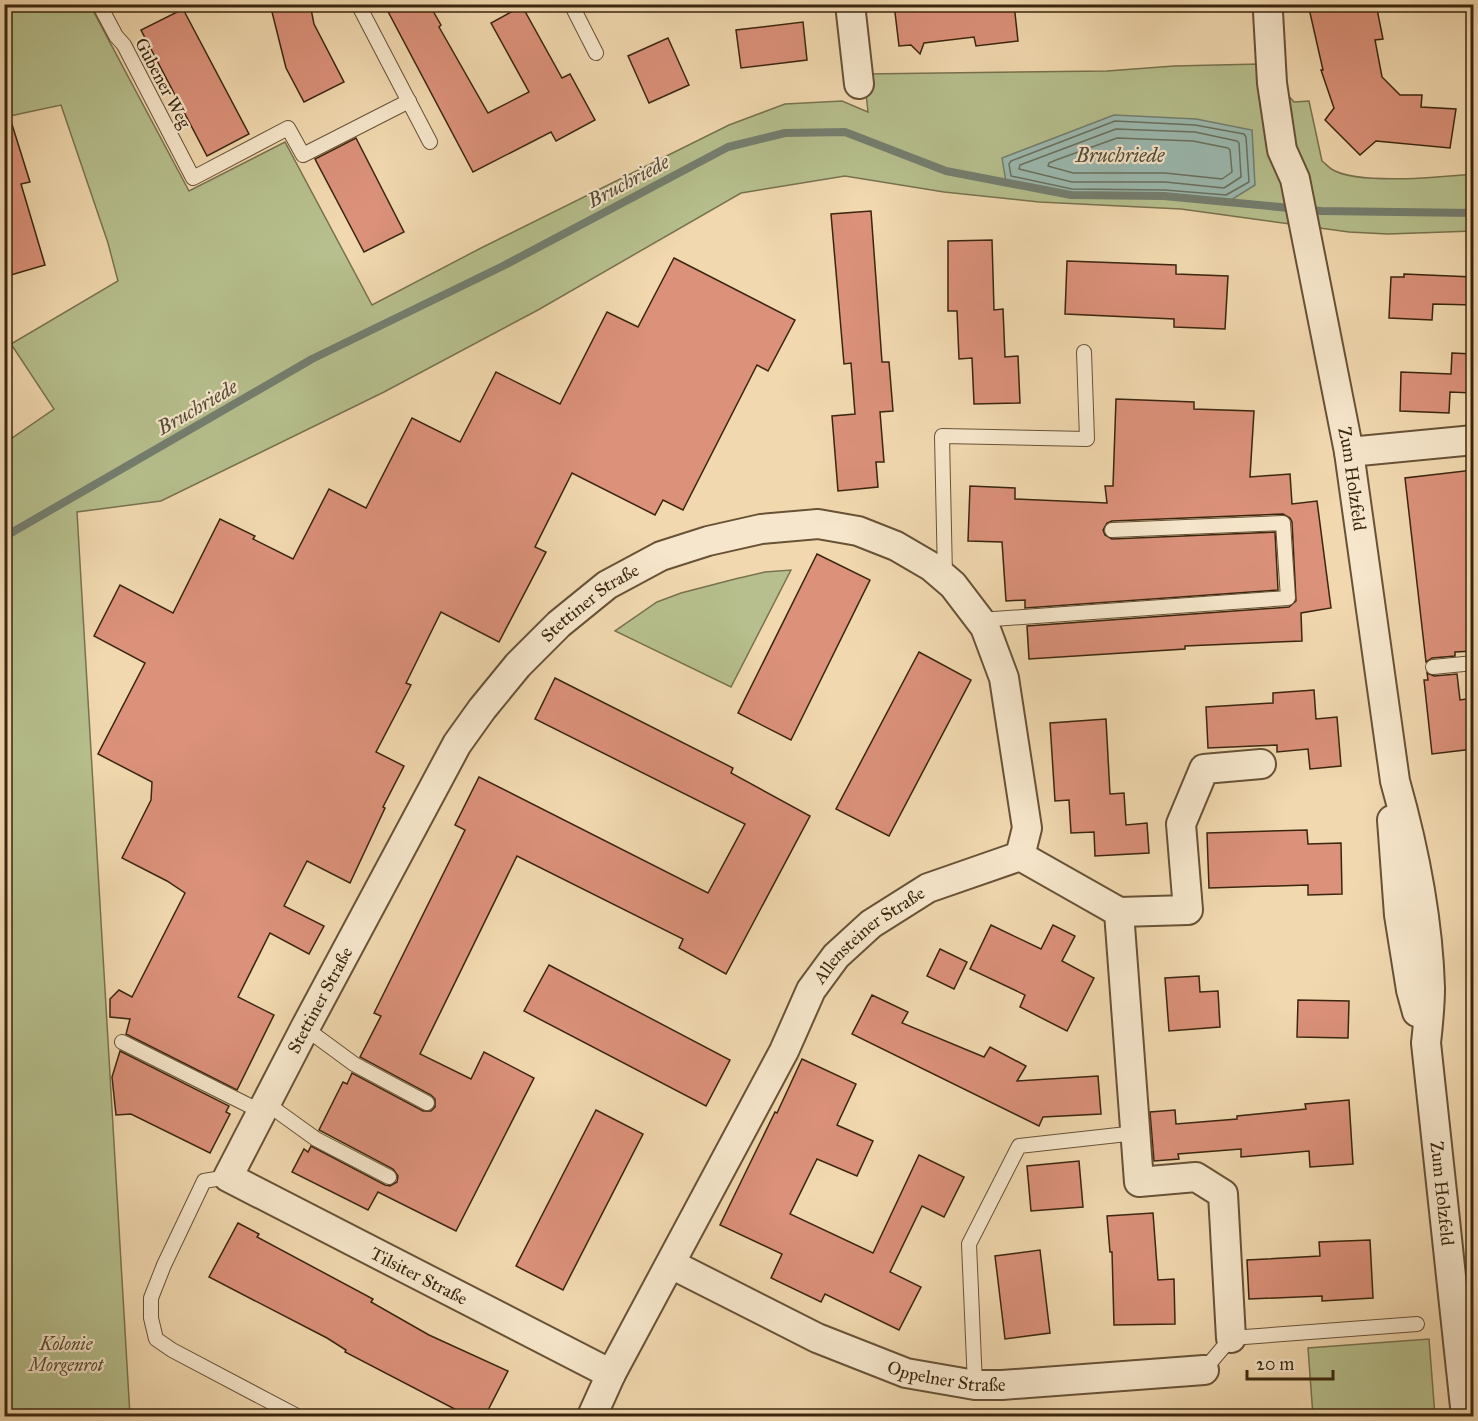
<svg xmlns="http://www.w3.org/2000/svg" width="1478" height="1421" font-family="'IM FELL Great Primer',serif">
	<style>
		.green { fill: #b6bf8d; stroke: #78724e; stroke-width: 1.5 }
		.water { fill: #9bb9b0; stroke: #747e6f; stroke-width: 1.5 }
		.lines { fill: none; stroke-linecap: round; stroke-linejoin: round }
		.shore { stroke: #6a705f; stroke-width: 1.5 }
		.stream { stroke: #747e6f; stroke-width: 8 }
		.building { fill: #db917a; stroke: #3a260e; stroke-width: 1.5 }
		.lane-casing { stroke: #685236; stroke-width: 16 }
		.street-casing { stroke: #685236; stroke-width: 32 }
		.lane { stroke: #f6e6cb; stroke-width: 14 }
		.street { stroke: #f6e6cb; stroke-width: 28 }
		.labels { text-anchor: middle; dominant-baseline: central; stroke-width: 4.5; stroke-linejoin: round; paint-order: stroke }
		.street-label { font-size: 18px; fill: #3a260e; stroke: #f6e6cb }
		.park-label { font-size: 18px; font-style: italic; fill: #594c2e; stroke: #f6e6cb }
		.water-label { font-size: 20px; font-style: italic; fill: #524b36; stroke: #f6e6cb }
	</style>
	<rect width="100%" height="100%" fill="#f1d8af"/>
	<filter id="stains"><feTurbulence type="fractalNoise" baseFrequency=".00333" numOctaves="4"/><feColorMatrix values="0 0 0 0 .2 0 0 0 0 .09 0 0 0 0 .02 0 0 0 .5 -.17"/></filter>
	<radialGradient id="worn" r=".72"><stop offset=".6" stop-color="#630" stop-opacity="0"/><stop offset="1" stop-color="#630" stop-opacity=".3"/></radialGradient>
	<g class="green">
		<path d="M5 5H90L189 191 285 142 372 305 481 248 729 125 785 104 842 101 868 112 864 74 1107 71 1174 66 1260 64 1294 102 1309 101 1322 161C1326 164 1329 168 1333 170 1360 185 1441 177 1473 174V231L1388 234 1349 232 1181 209 1039 202 944 192 845 176 741 193 538 310 384 392 161 501 77 512 130 1416H5V443L54 409 11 344 118 281 108 243 61 105 5 117Z"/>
		<polygon points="791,570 731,687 615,631 657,602 681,593 735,579 765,572"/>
		<polygon points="1429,1339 1435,1416 1313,1416 1308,1348"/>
	</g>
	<polygon class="water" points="1114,115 1196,119 1252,130 1255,185 1228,202 1164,196 1071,195 1006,182 1002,158"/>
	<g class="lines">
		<g class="shore">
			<polygon points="1115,121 1195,125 1244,134 1246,137 1249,182 1226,195 1165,190 1072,189 1011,176 1009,164 1011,161"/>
			<polygon points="1116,129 1195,132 1237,141 1239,143 1241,177 1224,188 1165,182 1072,182 1019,169 1020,165"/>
			<polygon points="1117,138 1193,141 1228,148 1230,150 1232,172 1222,179 1165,173 1073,173 1048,166 1049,163 1056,160"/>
		</g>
		<polyline class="stream" points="4,537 312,359 503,266 728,147 785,133 845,132 946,171 1071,195 1164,196 1321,211 1474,213"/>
	</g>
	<g class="building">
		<polygon points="270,4 310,4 314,24 344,82 304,102 286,68"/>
		<polygon points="384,4 429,4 441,25 439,27 488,113 529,92 491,23 522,6 562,78 570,74 595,120 556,141 551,132 473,172"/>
		<polygon points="894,4 1014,4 1018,41 976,46 974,37 924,43 920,54 911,45 899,46"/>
		<polygon points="1308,4 1376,4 1383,39 1375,40 1382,77 1400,95 1422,95 1421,107 1456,109 1450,148 1376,141 1360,155 1325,120 1334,108 1321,70 1323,70"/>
		<polygon points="183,9 249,134 207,156 141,30"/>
		<polygon points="803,22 807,60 741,68 736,30"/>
		<polygon points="668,38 689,85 649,103 628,56"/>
		<polygon points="10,118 30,182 21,184 45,265 4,277 4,119"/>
		<polygon points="356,138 404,232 364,252 315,159"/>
		<polygon points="871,211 882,362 889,362 893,411 880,412 884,462 876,462 878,487 838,491 832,416 855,414 851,363 844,364 831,214"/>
		<polygon points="992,240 994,310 1003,309 1005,357 1018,356 1020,403 974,404 972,358 959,359 957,311 948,311 948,241"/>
		<polygon points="674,258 795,320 768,371 757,365 683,510 663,500 655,515 572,473 535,547 546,552 499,642 441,612 406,683 411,685 376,752 404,766 383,807 385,808 350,883 307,861 284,906 324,926 309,954 270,933 238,997 274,1015 237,1090 126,1034 130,1019 110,1017 110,999 119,990 132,997 185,893 167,881 122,858 151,800 152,782 98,754 145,663 94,636 120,585 173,613 220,519 255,536 253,539 293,559 329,489 366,508 412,418 460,442 496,372 560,404 607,312 638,327"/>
		<polygon points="1067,261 1176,265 1176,274 1228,276 1225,329 1174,327 1174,319 1065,314"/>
		<polygon points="1404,274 1473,277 1473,305 1433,304 1432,320 1389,318 1391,277 1404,277"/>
		<polygon points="1452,353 1473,354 1473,393 1450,392 1449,413 1400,411 1401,372 1451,374"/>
		<polygon points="1116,399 1194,402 1194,409 1254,411 1250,477 1290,474 1292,504 1317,501 1331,608 1301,613 1302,641 1185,646 1185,649 1029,659 1027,626 1289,607 1296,601 1292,522 1290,518 1283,514 1112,521 1107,523 1103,530 1105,535 1112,539 1275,532 1278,590 1025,608 1025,600 1006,601 1002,542 968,541 970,486 1015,488 1015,499 1107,503 1105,486 1113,486"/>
		<polygon points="1473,470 1473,651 1455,652 1455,656 1432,658 1426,662 1405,478"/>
		<polygon points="817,554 870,580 791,740 738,713"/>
		<polygon points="919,652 971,680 889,836 836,809"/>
		<polygon points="1427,673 1434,676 1457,674 1460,700 1473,698 1473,749 1432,754 1424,680 1428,680"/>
		<polygon points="555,678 733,768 731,773 810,816 726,974 679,948 683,939 517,856 420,1054 471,1079 484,1052 534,1078 456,1231 378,1192 368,1210 292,1172 304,1149 308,1152 311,1146 385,1185 390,1186 397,1182 398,1176 393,1169 319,1130 343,1082 347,1084 352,1073 423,1111 431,1111 435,1107 435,1099 431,1095 360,1057 381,1016 374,1013 465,830 455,825 479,777 708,893 745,824 535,719"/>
		<polygon points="1314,690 1316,719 1337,717 1341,766 1310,769 1308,749 1277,752 1277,745 1208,748 1206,707 1273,703 1273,693"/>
		<polygon points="1106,719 1110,794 1124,793 1126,825 1147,823 1149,853 1095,856 1094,832 1071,833 1069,800 1055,801 1050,723"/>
		<polygon points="1307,830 1308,844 1341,843 1342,894 1308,895 1308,885 1209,888 1207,833"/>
		<polygon points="991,925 1041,949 1053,925 1075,936 1062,961 1094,978 1067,1031 1020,1007 1025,995 970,969"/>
		<polygon points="940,949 967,962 954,989 927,976"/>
		<polygon points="549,965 730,1060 706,1106 524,1011"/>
		<polygon points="1199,976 1200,992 1218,991 1220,1027 1169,1031 1165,978"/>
		<polygon points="872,995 908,1012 902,1023 984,1057 990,1047 1026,1066 1017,1081 1098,1076 1101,1114 1043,1117 1039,1126 852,1034"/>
		<polygon points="1298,1000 1349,1001 1348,1038 1297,1037"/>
		<polygon points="120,1051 229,1106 226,1112 230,1114 210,1153 131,1114 116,1115 112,1077"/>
		<polygon points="802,1059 856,1084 837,1125 873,1141 857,1176 817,1159 790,1214 873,1253 919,1155 964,1177 944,1217 922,1206 890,1272 921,1287 899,1330 825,1294 821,1302 771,1278 782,1254 720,1225 775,1112 777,1113"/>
		<polygon points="1349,1100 1353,1164 1310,1167 1309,1151 1241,1157 1241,1149 1178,1154 1179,1159 1154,1161 1150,1112 1175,1110 1176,1124 1237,1119 1237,1116 1306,1109 1305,1104"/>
		<polygon points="596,1110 643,1134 563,1290 516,1266"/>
		<polygon points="1079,1161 1083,1207 1031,1211 1027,1166"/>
		<polygon points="1153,1213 1158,1280 1174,1279 1175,1324 1114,1325 1112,1252 1110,1252 1107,1216"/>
		<polygon points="238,1223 259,1234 257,1237 373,1299 371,1302 429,1335 508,1371 485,1416 468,1416 345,1352 346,1350 327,1338 209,1277"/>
		<polygon points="1370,1240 1373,1298 1322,1301 1322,1296 1249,1299 1247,1260 1320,1256 1319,1242"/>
		<polygon points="1040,1250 1050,1333 1005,1339 995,1256"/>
	</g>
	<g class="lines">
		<defs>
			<g id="lane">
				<polyline points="99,4 116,36 124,45 193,178 288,128 303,155 409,101"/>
				<polyline points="358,4 430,142"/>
				<polyline points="571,4 596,53"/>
				<polyline points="945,576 942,436 1087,439 1084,352"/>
				<polyline points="980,620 1288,598 1283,523 1112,530"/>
				<polyline points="1433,667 1474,663"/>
				<polyline points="305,1028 354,1064 427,1103"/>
				<polyline points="122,1042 262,1112"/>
				<polyline points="266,1103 316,1139 389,1177"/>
				<polyline points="228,1177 204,1181 164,1265 151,1298 151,1318 156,1339 172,1350 297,1416"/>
				<polyline points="1204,1370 1231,1338 1417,1324"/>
				<polyline points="975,1385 969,1244 1019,1146 1136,1133"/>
			</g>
			<g id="street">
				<polyline points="850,4 859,84"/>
				<path id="s1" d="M1268 12 1272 83 1282 150 1295 179 1349 452 1395 781C1414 848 1428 918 1430 988 1430 1006 1428 1025 1426 1043L1466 1416"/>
				<polyline points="1349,452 1474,440"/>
				<polyline points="1392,820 1399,915 1411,990 1417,1012"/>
				<polyline points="1119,912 1139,1182 1196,1177 1223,1194 1231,1338"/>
				<path id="s2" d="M671 1264 817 1338 906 1373 975 1385H1002L1204 1370"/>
				<path id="s3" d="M611 1374 228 1177 305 1028 457 744 482 709 518 665 559 624 607 585 661 556 708 541 761 529 818 524 858 531 896 546 932 567 953 585 985 627 1004 678 1027 828 1020 856"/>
				<path id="s4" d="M592 1416 611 1374 784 1051 811 990 836 956 871 924 928 888 1020 856 1119 912 1188 910 1181 824 1204 769 1261 764"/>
			</g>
		</defs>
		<use href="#lane" class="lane-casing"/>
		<use href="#street" class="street-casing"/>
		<use href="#lane" class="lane"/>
		<use href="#street" class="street"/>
	</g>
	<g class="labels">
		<g class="street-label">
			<text transform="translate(163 83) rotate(62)">Gubener Weg</text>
			<text stroke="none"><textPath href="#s1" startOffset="476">Zum Holzfeld</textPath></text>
			<text stroke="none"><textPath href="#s3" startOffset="1116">Stettiner Straße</textPath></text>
			<text stroke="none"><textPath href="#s4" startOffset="560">Allensteiner Straße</textPath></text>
			<text stroke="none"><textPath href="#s3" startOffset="630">Stettiner Straße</textPath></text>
			<text stroke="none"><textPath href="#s1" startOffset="1198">Zum Holzfeld</textPath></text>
			<text transform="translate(419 1276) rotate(27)">Tilsiter Straße</text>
			<text stroke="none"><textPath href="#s2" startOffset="300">Oppelner Straße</textPath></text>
		</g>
		<g class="park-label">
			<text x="66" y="1344">Kolonie<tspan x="66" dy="21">Morgenrot</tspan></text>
		</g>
		<g class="water-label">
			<text x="1120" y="155">Bruchriede</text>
			<text transform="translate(628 181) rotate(-28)">Bruchriede</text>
			<text transform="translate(197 407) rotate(-30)">Bruchriede</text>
		</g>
	</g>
	<rect width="1478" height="1421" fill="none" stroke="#f1d8af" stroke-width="24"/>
	<rect x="6" y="6" width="1466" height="1409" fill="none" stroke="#3a260e" stroke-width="3"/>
	<rect x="12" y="12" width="1454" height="1397" fill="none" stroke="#3a260e" stroke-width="1.5"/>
	<path d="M1247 1370v9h86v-9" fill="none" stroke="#3a260e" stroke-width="3"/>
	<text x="1256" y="1370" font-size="18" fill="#3a260e" stroke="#f6e6cb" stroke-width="4.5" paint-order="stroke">20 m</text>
	<rect width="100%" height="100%" filter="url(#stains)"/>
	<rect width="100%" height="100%" fill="url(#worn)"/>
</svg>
